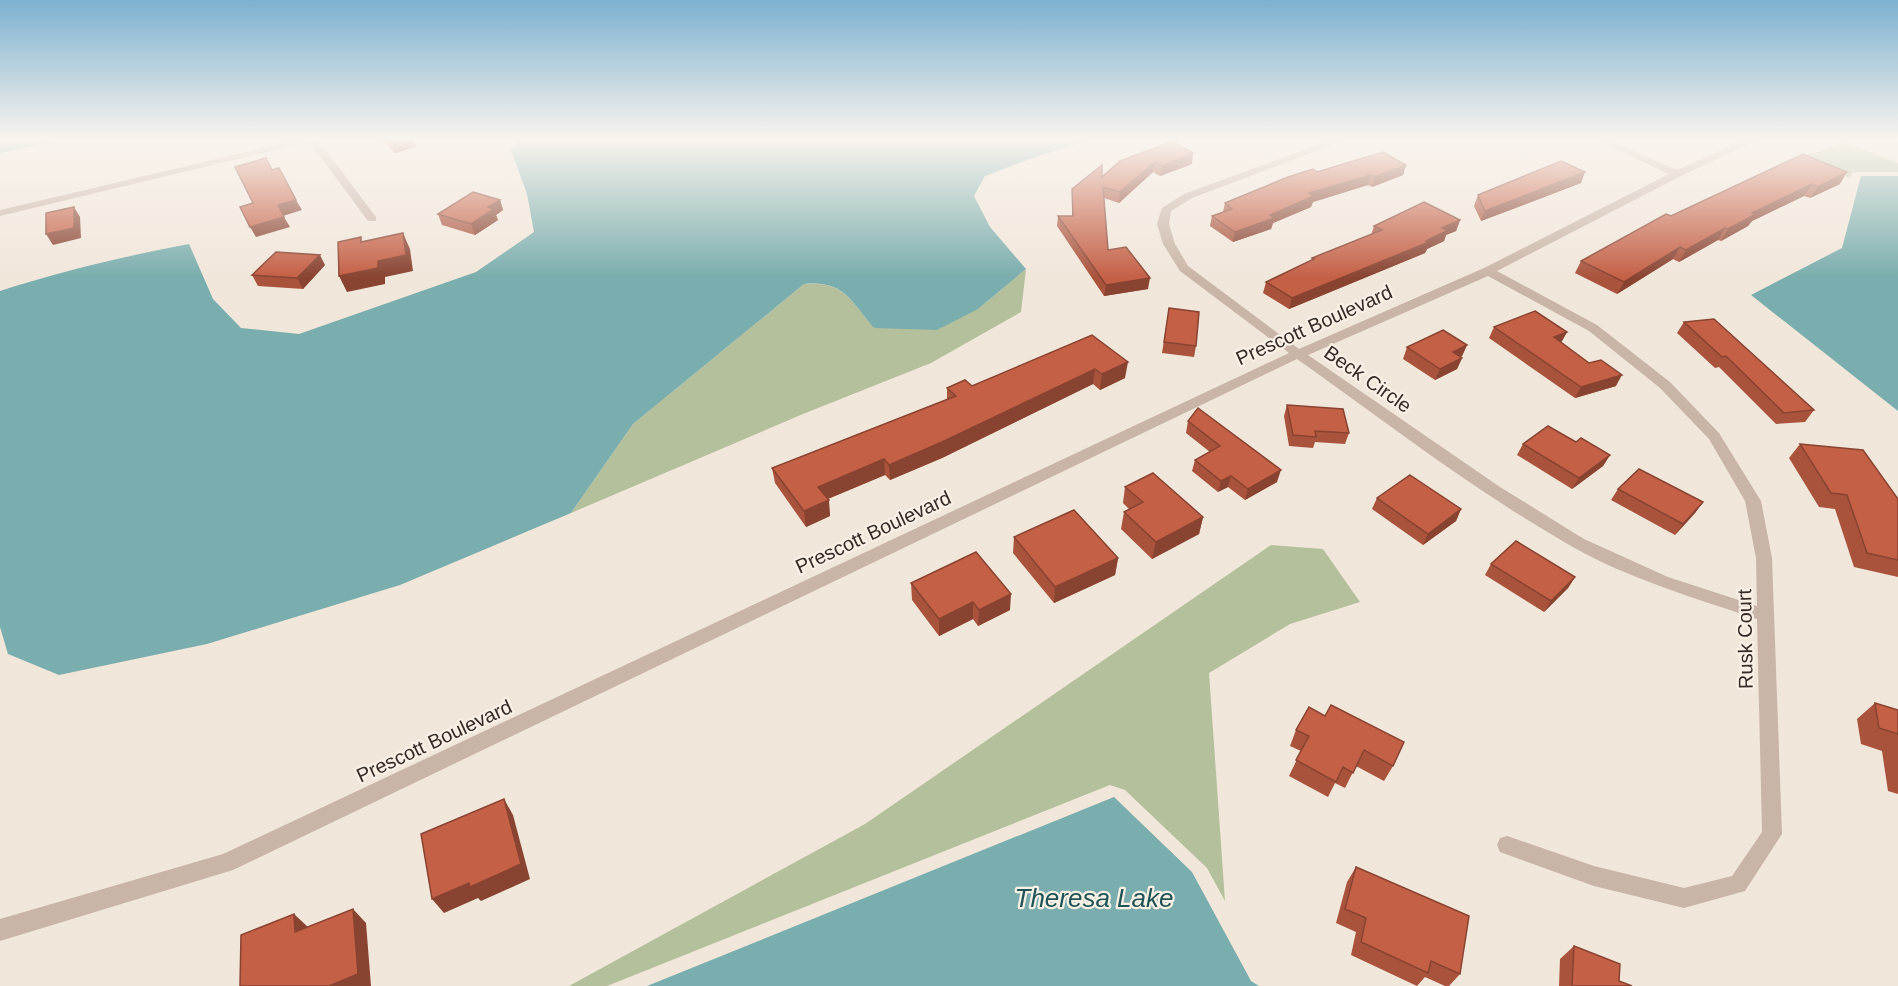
<svg xmlns="http://www.w3.org/2000/svg" width="1898" height="986" font-family="Helvetica,sans-serif">
	<style>
		.green { fill: #b4c09b }
		.water { fill: #7aadad }
		.lines { fill: none; stroke-linecap: round; stroke-linejoin: round }
		.minor { fill: #c9b5a7; fill-rule: evenodd }
		.tertiary { fill: #c9b5a7; fill-rule: evenodd }
		.wall { fill: #a9533c }
		.shaded-wall { fill: #894331 }
		.building { fill: #c46046; stroke: #894331; stroke-width: 1.5 }
		.labels { text-anchor: middle; dominant-baseline: central; stroke-width: 4.5; stroke-linejoin: round; paint-order: stroke }
		.street-label { font-size: 20px; fill: #352b27; stroke: #f9f0e6 }
		.near-water-label { font-size: 26px; font-style: italic; fill: #1e5456; stroke: #f9f0e6 }
	</style>
	<rect width="100%" height="100%" fill="#f1e6da"/>
	<g class="green">
		<polygon points="1844,142 1898,163 1898,172 1856,172 1852,173 1850,178 1806,156"/>
		<path d="M1026 269 1021 312 931 363 803 414 571 513 633 424 804 284C844 281 851 300 874 328L978 309Z"/>
		<polygon points="1271,545 1323,549 1360,602 1290,624 1209,673 1225,901 1207,868 1125,790 1110,785 607,986 569,986 865,824"/>
	</g>
	<g class="water">
		<polygon points="0,140 62,140 0,153"/>
		<path d="M518 140H1089L1030 159 985 176 974 196 990 227 1026 269 978 309 937 330 874 328C851 301 844 280 804 284L633 424 571 513 400 585 207 644 59 675 8 654 0 627V291C62 271 125 256 189 244L213 299 241 328 299 334 476 272 534 232 527 194 511 150Z"/>
		<polygon points="1861,176 1898,176 1898,411 1751,295 1842,248"/>
		<polygon points="1114,797 1192,872 1251,981 1259,986 647,986"/>
	</g>
	<g class="lines">
		<g class="minor">
			<polygon points="308,140 318,140 376,217 376,221 368,221"/>
			<path d="M1331 140H1345L1192 198 1171 211 1169 224 1175 244 1188 266 1299 349 1484 268 1669 174 1596 140H1609L1677 170 1744 140H1757L1681 176 1497 271 1597 325 1670 382 1719 433 1761 501 1772 558 1782 834 1745 891 1684 908 1594 886 1500 852 1497 845 1500 838 1507 836 1594 866 1684 888 1732 876 1762 832 1757 619C1695 598 1629 579 1571 546 1476 492 1387 423 1297 359L233 870 0 941V919L223 854 1289 353 1180 271 1163 244 1157 224 1162 208 1184 194ZM1488 276 1589 331 1660 388 1709 439 1745 501 1756 558 1757 606 1668 577 1584 539 1500 487 1308 355Z"/>
		</g>
		<polygon class="tertiary" points="298,140 316,140 0,216 0,210"/>
	</g>
	<g class="wall">
		<polygon points="382,140 414,140 416,147 395,153"/>
		<polygon points="1176,144 1192,164 1160,176 1153,172 1119,203 1104,198 1108,250 1148,289 1104,296 1057,226 1058,216 1072,216 1072,189"/>
		<polygon points="1803,154 1840,184 1810,198 1804,196 1752,221 1748,226 1721,241 1718,240 1679,262 1673,259 1617,294 1575,273 1581,261 1671,216"/>
		<polygon points="1406,165 1403,175 1372,187 1368,185 1313,202 1311,207 1273,223 1271,229 1233,242 1210,226 1212,216 1223,212 1225,203"/>
		<polygon points="1581,183 1481,221 1474,206 1478,195"/>
		<polygon points="500,200 503,210 496,215 498,220 475,235 442,225 438,214"/>
		<polygon points="1460,220 1456,231 1446,235 1444,241 1427,249 1425,253 1289,309 1263,293 1266,282 1312,260 1312,258 1371,235 1374,226"/>
		<polygon points="325,265 303,289 258,286 252,275"/>
		<polygon points="1169,308 1196,346 1194,357 1162,353"/>
		<polygon points="1684,322 1814,410 1805,422 1776,424 1719,367 1715,368 1677,333"/>
		<polygon points="1494,327 1567,332 1561,342 1589,363 1616,386 1575,398 1489,338"/>
		<polygon points="1092,335 1125,378 1100,390 1093,384 942,458 890,480 885,475 828,499 830,516 806,527 775,483 772,468 947,399 947,388 972,386"/>
		<polygon points="1467,345 1462,356 1460,357 1462,358 1457,369 1435,380 1403,359 1407,347"/>
		<polygon points="1287,405 1349,433 1345,444 1315,442 1313,448 1289,446 1284,416"/>
		<polygon points="1188,421 1277,482 1245,500 1228,487 1218,492 1192,471 1195,460 1210,452 1186,433"/>
		<polygon points="1576,442 1610,455 1603,466 1572,489 1517,455 1523,444"/>
		<polygon points="1800,444 1898,499 1898,577 1854,567 1835,509 1819,507 1789,458"/>
		<polygon points="1125,487 1203,517 1199,534 1152,559 1121,529 1124,512 1129,509 1123,503"/>
		<polygon points="1618,489 1703,502 1695,513 1675,535 1611,500"/>
		<polygon points="1377,498 1461,509 1456,521 1423,545 1372,509"/>
		<polygon points="1014,537 1118,558 1115,575 1054,603 1013,553"/>
		<polygon points="1491,564 1575,577 1568,588 1544,612 1485,575"/>
		<polygon points="911,583 1010,610 978,626 973,619 939,636 912,600"/>
		<polygon points="1875,703 1898,710 1898,794 1888,791 1882,751 1861,744 1857,719"/>
		<polygon points="1309,707 1393,766 1384,781 1356,766 1345,788 1335,783 1328,797 1289,776 1301,751 1290,746 1296,730"/>
		<polygon points="1356,867 1460,974 1449,986 1445,986 1425,977 1417,986 1351,955 1356,932 1336,923 1347,882"/>
		<polygon points="1574,946 1619,981 1632,986 1559,986 1560,959"/>
	</g>
	<g class="shaded-wall">
		<polygon points="401,140 414,140 416,147 395,153 391,143"/>
		<polygon points="1193,153 1192,164 1160,176 1162,166"/>
		<polygon points="1155,162 1153,172 1119,203 1120,192"/>
		<polygon points="1406,165 1403,175 1372,187 1375,177"/>
		<polygon points="1585,172 1581,183 1481,221 1485,211"/>
		<polygon points="1847,172 1840,184 1810,198 1818,187"/>
		<polygon points="1371,175 1368,185 1313,202 1311,207 1273,223 1271,229 1233,242 1235,232 1270,215 1309,193"/>
		<polygon points="1812,184 1804,196 1752,221 1748,226 1721,241 1728,229 1752,213"/>
		<polygon points="296,200 302,210 283,216 278,205"/>
		<polygon points="500,200 503,210 496,215 498,220 475,235 471,224 488,207"/>
		<polygon points="74,207 80,217 81,238 53,245 46,234"/>
		<polygon points="284,217 290,227 256,237 250,227"/>
		<polygon points="1460,220 1456,231 1446,235 1444,241 1427,249 1425,253 1289,309 1292,298 1426,241 1442,228"/>
		<polygon points="1725,228 1718,240 1679,262 1686,250"/>
		<polygon points="403,233 410,249 413,271 385,277 385,284 347,292 339,276"/>
		<polygon points="1680,247 1673,259 1617,294 1624,282"/>
		<polygon points="320,255 325,265 303,289 297,278"/>
		<polygon points="1150,278 1148,289 1104,296 1106,285"/>
		<polygon points="1567,332 1561,343 1554,337"/>
		<polygon points="1467,345 1462,356 1448,363 1453,352"/>
		<polygon points="1462,358 1457,369 1435,380 1440,369"/>
		<polygon points="1128,362 1125,378 1100,390 1102,374"/>
		<polygon points="1095,369 1093,384 942,458 890,480 889,465"/>
		<polygon points="1622,375 1616,386 1575,398 1581,387"/>
		<polygon points="1610,455 1603,466 1572,489 1579,478"/>
		<polygon points="884,459 885,475 820,502 818,487"/>
		<polygon points="1281,470 1277,482 1245,500 1248,489"/>
		<polygon points="1231,476 1228,487 1218,492 1221,481"/>
		<polygon points="829,500 830,516 806,527 804,511"/>
		<polygon points="1703,502 1695,513 1675,535 1683,524"/>
		<polygon points="1461,509 1456,521 1423,545 1428,534"/>
		<polygon points="1203,517 1199,534 1152,559 1156,542"/>
		<polygon points="1118,558 1115,575 1054,603 1055,587"/>
		<polygon points="1575,577 1568,588 1544,612 1551,601"/>
		<polygon points="1011,594 1010,610 978,626 979,610"/>
		<polygon points="973,602 973,619 939,636 939,619"/>
		<polygon points="504,799 513,815 530,879 481,901 478,898 444,913 432,899"/>
		<polygon points="353,909 366,923 371,986 329,986"/>
		<polygon points="294,914 309,928 295,932"/>
	</g>
	<g class="building">
		<polygon points="388,140 401,140 391,143"/>
		<polygon points="1176,140 1177,140 1175,143 1193,153 1162,166 1155,162 1120,192 1103,187 1108,250 1126,247 1150,278 1106,285 1058,216 1073,216 1072,189 1102,165 1102,177 1120,161"/>
		<polygon points="1383,152 1406,165 1375,177 1371,175 1309,193 1314,196 1270,215 1274,218 1235,232 1212,216 1232,209 1225,203 1288,177 1313,169 1317,172"/>
		<polygon points="1803,154 1847,172 1818,187 1812,184 1752,213 1756,214 1728,229 1725,228 1686,250 1680,247 1624,282 1581,261 1666,214 1671,216"/>
		<polygon points="266,158 272,170 279,168 296,200 278,205 284,217 250,227 240,207 253,203 235,167"/>
		<polygon points="1561,161 1585,172 1485,211 1478,195"/>
		<polygon points="473,192 500,200 488,207 494,209 471,224 438,214"/>
		<polygon points="1424,202 1460,220 1442,228 1448,230 1426,241 1429,242 1292,298 1266,282 1314,259 1312,258 1382,230 1374,226"/>
		<polygon points="74,207 74,228 46,234 46,213"/>
		<polygon points="403,233 406,255 378,261 378,268 339,276 338,242 361,237 361,242"/>
		<polygon points="276,252 320,255 297,278 252,275"/>
		<polygon points="1169,308 1199,312 1196,346 1164,342"/>
		<polygon points="1535,311 1567,332 1554,337 1589,363 1601,360 1622,375 1581,387 1494,327"/>
		<polygon points="1714,319 1814,410 1784,413 1726,356 1722,357 1684,322"/>
		<polygon points="1443,330 1467,345 1453,352 1462,358 1440,369 1407,347"/>
		<polygon points="1092,335 1128,362 1102,374 1095,369 942,442 889,465 884,459 818,487 829,500 804,511 772,468 956,396 947,388 965,380 972,386"/>
		<polygon points="1287,405 1343,409 1349,433 1315,431 1316,437 1293,435"/>
		<polygon points="1198,408 1281,470 1248,489 1231,476 1221,481 1195,460 1220,446 1188,421"/>
		<polygon points="1548,426 1576,442 1581,438 1610,455 1579,478 1523,444"/>
		<polygon points="1800,444 1863,450 1898,499 1898,560 1867,553 1847,495 1831,493"/>
		<polygon points="1639,469 1703,502 1683,524 1618,489"/>
		<polygon points="1153,473 1203,517 1156,542 1124,512 1143,502 1125,487"/>
		<polygon points="1410,475 1461,509 1428,534 1377,498"/>
		<polygon points="1074,510 1118,558 1055,587 1014,537"/>
		<polygon points="1516,541 1575,577 1551,601 1491,564"/>
		<polygon points="976,552 1011,594 979,610 973,602 939,619 911,583"/>
		<polygon points="1875,703 1898,710 1898,734 1879,728"/>
		<polygon points="1331,705 1404,742 1393,766 1364,750 1353,773 1343,767 1336,782 1296,760 1309,736 1296,730 1309,707 1325,716"/>
		<polygon points="504,799 521,864 470,887 469,883 432,899 421,834"/>
		<polygon points="1356,867 1469,916 1460,974 1431,961 1428,973 1361,942 1366,918 1345,909"/>
		<polygon points="353,909 358,974 329,986 240,986 241,935 294,914 295,932"/>
		<polygon points="1574,946 1620,964 1619,981 1632,986 1572,986"/>
	</g>
	<linearGradient id="sky" x2="0" y2="1"><stop stop-color="#7cb1d0"/><stop offset="0.5" stop-color="#f9f4ee"/><stop offset="1" stop-color="#f9f4ee" stop-opacity="0"/></linearGradient>
	<rect width="1898" height="278" fill="url(#sky)"/>
	<g class="labels">
		<g class="street-label">
			<text transform="translate(1314 325) rotate(-24)">Prescott Boulevard</text>
			<text transform="translate(1368 379) rotate(35)">Beck Circle</text>
			<text transform="translate(873 532) rotate(-25)">Prescott Boulevard</text>
			<text transform="translate(1745 639) rotate(-91)">Rusk Court</text>
			<text transform="translate(434 741) rotate(-25)">Prescott Boulevard</text>
		</g>
		<g class="near-water-label">
			<text x="1094" y="898">Theresa Lake</text>
		</g>
	</g>
</svg>
